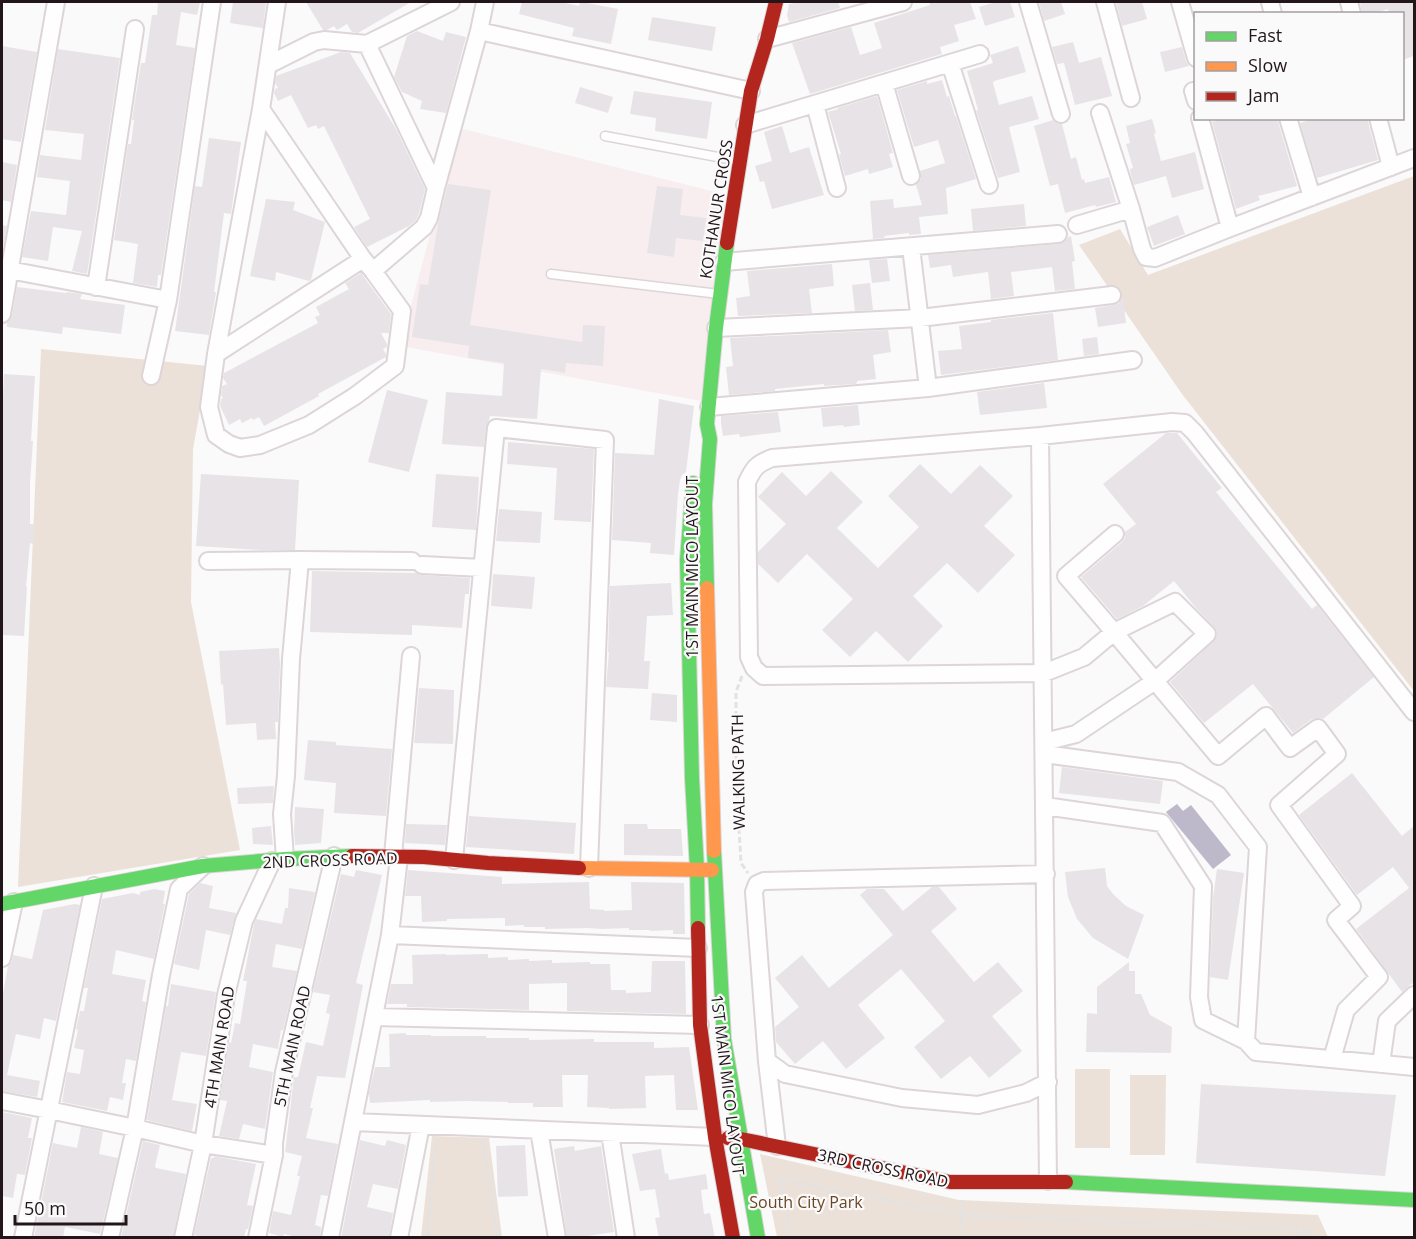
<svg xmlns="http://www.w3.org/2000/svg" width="1416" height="1239" viewBox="0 0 1416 1239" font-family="'Open Sans',sans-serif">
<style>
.built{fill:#f8eef0}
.green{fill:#ebe1d9}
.water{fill:#beb8cb}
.building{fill:#e8e3e7}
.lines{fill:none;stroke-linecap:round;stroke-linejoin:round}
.lane-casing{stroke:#ddd5d7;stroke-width:11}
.street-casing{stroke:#ddd5d7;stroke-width:20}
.fast-casing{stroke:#ddd5d7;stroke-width:16}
.slow-casing{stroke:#ddd5d7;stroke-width:16}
.jam-casing{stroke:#ddd5d7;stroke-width:16}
.path{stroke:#e2e2e2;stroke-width:3;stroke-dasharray:6 3;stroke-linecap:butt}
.lane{stroke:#fefefe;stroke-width:8}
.street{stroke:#fefefe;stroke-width:16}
.fast{stroke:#63d668;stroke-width:14}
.slow{stroke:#ff974d;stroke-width:14}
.jam{stroke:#b3261e;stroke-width:14}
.labels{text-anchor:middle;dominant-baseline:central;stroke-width:4.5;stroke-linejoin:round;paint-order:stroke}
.street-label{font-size:16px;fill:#23161a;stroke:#fafafa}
.park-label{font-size:16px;fill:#6b4623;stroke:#fafafa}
</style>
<rect width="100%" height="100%" fill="#fafafa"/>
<path class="built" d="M459,128L728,195L701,401L400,346Z"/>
<path class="green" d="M1414,176V691L1182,394L1079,245L1120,229L1148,275Z
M41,349L208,366L193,449L191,602L240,850L18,887Z
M1075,1069H1110V1148H1075Z
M1130,1075H1166L1165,1155H1130Z
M432,1136L489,1138L502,1237H421Z
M760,1154L959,1200L1318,1215L1328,1237H777Z"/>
<path class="water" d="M1177,804L1183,811L1191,805L1231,855L1213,869L1166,812Z"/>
<path class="building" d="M158,2H200L197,15L181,12L176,45L195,48L161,275H158L157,287L133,283L138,244L114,240L128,144H131L134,120H132L141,63H145L152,15H157Z
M233,2H266L263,28L230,23Z
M306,2H411L358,33L352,32L347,24L337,30L334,26L327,30H323Z
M522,2H561L579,6L580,2H582L618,9L611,44L572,36L574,28L519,14Z
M799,2H838L840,8L789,22L787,15L789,4Z
M929,2H970L976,19L954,25L959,41L940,47L942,54L810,94L792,43L851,27L860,55L882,48L874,23L930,5Z
M996,2H1010L1015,17L985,26L979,7Z
M1039,2H1061L1065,14L1044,21Z
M1116,2H1142L1147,19L1122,26Z
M1360,2H1414V56L1402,60V14H1389L1388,9L1372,14H1362Z
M652,17L716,27L712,51L648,40Z
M417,31L443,41L446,32L466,37L446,113L420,109L422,101L402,92L394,77L407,36Z
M1073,42L1079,63L1101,57L1112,96L1075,105L1064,63L1057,64L1052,47Z
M2,46L37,52L21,142L2,139Z
M1018,46L1026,72L994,81L993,83L999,105L1032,96L1039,119L1009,127L1020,172L998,178L976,110H978L967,71L993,63L990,55Z
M1182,47L1186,61L1189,66L1165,72L1160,52Z
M58,49L120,58L87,274L72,271L82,231L53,227L48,261L22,257L31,211L66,215L70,181L37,177L40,155L81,160L84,134L45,130Z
M341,52L350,53L396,129L425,189L419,214L416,220L409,226L367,247L354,227L370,219L324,126L318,129L316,125L308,128L291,95L278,101L274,93L275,89L278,88L275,83L276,76Z
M942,80L947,97L949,96L955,116H956L976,179L946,188L948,214L919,217L921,234L909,235V233L884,236L885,238L873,239L870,201L893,199L894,208L922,205L916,185L921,179L920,171L945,163L938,140L914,147L897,90L927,81V84Z
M580,87L613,97L608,113L575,103Z
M634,91L712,102L707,139L655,131L656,118L630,114Z
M877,96L893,153L889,154L893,167L869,174L868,169L845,176L839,155L841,154L828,112L838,109L837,108Z
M1224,118H1277L1297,186L1258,196L1260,200L1236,209L1212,122Z
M1316,118H1367L1378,160L1317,178L1300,123Z
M1152,119L1156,133L1154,134L1161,161L1195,152L1204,189L1172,198L1166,176L1134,185L1130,171V169L1133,168L1126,144L1130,143L1126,126Z
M1053,120L1058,124H1062L1071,159L1076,157L1082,180L1084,179L1085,183L1109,177L1116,202L1096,207L1095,205L1065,213L1058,184L1050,186L1034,126Z
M782,126L790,153L809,147L824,195L772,209L764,181L760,182L755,166L772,161L764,132Z
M209,138L241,142L231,214L224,213L214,292H216L209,335L175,331L195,186L202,187Z
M2,162L17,165L11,202L2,200Z
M448,184L491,190L470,325L582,342L583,325L605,326L603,366L566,363L565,373L541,369L537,419L490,416L489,420L486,427L484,447L442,444L446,392L502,396L504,363L468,358L469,346L412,337L420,284L428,285L438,224Z
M657,186L683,189L680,215L706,218L703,241L676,238L674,257L647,253Z
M266,199L295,202L293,210L325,222L311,280L309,281L276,272L275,281L250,276Z
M1024,204L1026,226L973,231L971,209Z
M1178,215L1185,234L1154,246L1147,227Z
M2,225L7,226L2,254Z
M1071,236L1075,261L1072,262L1075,289L1055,291L1052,267L1011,272L1014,296L991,299L988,272L953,277L951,265L930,268L928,255L1059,244L1064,242L1068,237Z
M887,259L890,281L872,283L869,260Z
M832,264L834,286L809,289L812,313L738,316L736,298L750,296L747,271Z
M361,273L391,314L389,333H381L387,344V347L383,349L386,354V357L318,394L319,396L264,426L259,417L253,420L252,418L242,423L240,419L229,425L220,406L221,399L223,398L221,395L222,386L227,384L223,378L224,373L318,323L315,317L320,315L316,307L349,289L345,283Z
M870,283L873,310L855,311L852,285Z
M17,287L66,293L67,292L82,294L80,299L125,305L121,334L63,327L62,334L7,327V323L12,316Z
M1122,298H1123L1126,323L1098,327L1095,308L1114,305L1119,303Z
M1053,313L1058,360L941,375L938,351L962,349L959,326L991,322V320Z
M888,330L891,352L873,355L876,379L857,381V383L855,384L824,386V384L775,389V391L729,395L726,367L733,366L730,338Z
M1097,337L1099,354L1084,356L1082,339Z
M4,374L35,376L31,441H33L30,483V524H34L33,544L30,543L26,587H27L24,636L2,635V420Z
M1044,383L1047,408L980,415L977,392Z
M387,390L428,400L409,472L368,462Z
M659,399L694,406L686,472L682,475L680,480L678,494L674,555L650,553L651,543L612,540L615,453L654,455Z
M858,405L860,425L844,427L843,425L823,427L821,408Z
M778,412L781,432L740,437L739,434L723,436L721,423V416Z
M1166,433H1177L1222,488L1216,492L1312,609L1317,605L1374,677L1323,719L1318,718L1312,719L1293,733L1253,684L1204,723L1170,682L1214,641L1217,636V632L1214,627L1196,608L1174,581L1143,606L1117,619L1081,577L1122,542L1125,538V532L1136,524L1103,484Z
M508,442L594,449L591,522L554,520L557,468L507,464Z
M920,464L951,494L980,465L1013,496L984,526L1015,555L978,593L947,563L913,596L943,626L908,662L876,631L850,657L822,630L853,599L807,554L778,583L758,564V552L786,524L758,497L782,472L806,496L831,471L863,502L837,528L878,568L919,527L888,496Z
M201,474L299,480L295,550H261L196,546Z
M436,474L479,477L476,530L432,527Z
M499,509L542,512L540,543L496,541Z
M312,571L416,573L421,575L470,578L469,594H465L462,628L412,625V635L310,632Z
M493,574L535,577L532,609L491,606Z
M671,583L673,615L647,616L644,661H650L648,689L606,687L609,652H608L610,586Z
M279,648L280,665L278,722H275L276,739L257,740L256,723L226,725L223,684L221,685L219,651Z
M419,688L454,690L453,744L414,743Z
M652,693L677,695V722L650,720Z
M308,740L336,742V745L392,749L386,816L334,813L336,783L304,780Z
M1062,767L1163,781L1160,804L1059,793Z
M1352,773L1402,836L1414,826V982L1402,992L1356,929L1409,888L1393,867L1357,895L1299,815Z
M274,786L273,803L238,804L237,788Z
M295,807L324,809L321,843L295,845L294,830Z
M469,816L576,823L574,854L466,847Z
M406,824L447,825L445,845L405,843Z
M624,824H647L648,829H681L683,856L624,855Z
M271,826L273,845L253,844L252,828Z
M1105,868L1107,886L1113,894L1126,906L1144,915L1128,959L1093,938L1077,919L1068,897L1065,872Z
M1217,869L1244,873L1228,980L1210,977L1213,898Z
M356,870L382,875L356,983L363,985L345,1078L317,1076L310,1108H313L306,1138L338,1144L328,1196L321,1195L315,1225L321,1227L320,1238H300L284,1234L283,1237L269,1233L273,1211L291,1215L300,1176H297L302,1156L285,1152L294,1077H298L306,1042L323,1046L330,1014L326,1013L330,995L313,992L341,874L354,877Z
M408,870L502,877V884L589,882L590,909L604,910V911L632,910L631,882L684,883L685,934H673V930L650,931V930H629V928L602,929L588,928L545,929V927H524V925L505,926V918L447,919V921L422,922L421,896H405Z
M200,883L213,886L209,908L236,913L230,935L206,930L199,970L174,964L189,894Z
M932,887H939L957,909L931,931L974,982L998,962L1023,991L992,1016L1022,1051L989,1078L970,1056L941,1079L914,1047L945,1021L901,969L858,1005L885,1038L846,1069L823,1041L795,1064L776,1042L775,1027L799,1007L775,978L802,955L829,988L893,935L860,895L867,889H884L903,911Z
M289,888L315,892L302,949L276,944L272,967L297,971L283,1030H281L278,1049L253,1044L249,1067L273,1072L265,1129L243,1124L239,1139L219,1136L227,1101L220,1100L229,1042L231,1043L235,1023L240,1024L247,981H243L254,924L256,919L282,924L285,908H288Z
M154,889L165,891L163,904H165L154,959L116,950L112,974L146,980L142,1001L146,1002L136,1061L126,1059L122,1083H126L123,1100L110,1097L107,1111L62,1102L67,1072L80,1074L84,1050L74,1048L78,1030L76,1029L80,1011H84L88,988H84L102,899L133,893L140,895V892Z
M75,904L80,905L56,1021L44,1018L40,1039L16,1034L7,1075L40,1081L37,1097L2,1091V993H3L8,966L12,961L13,955L32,959L43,910Z
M446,954V955L488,954V958L508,957V960L529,959V961L552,960V963L590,962V964H610L611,990H626V993L651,992L652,961H685L686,1014L567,1011V983L529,984V1010L407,1007V1004H387L391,984H413L412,955Z
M1129,962V971H1135V994H1141L1150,1015L1172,1027L1171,1053L1086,1052L1087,1013L1097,1014V987Z
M171,984L216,992L206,1056L181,1052L172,1100L197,1104L192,1131L147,1120L166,1006H168Z
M406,1033V1035H431V1036H486V1038H529V1040L594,1039V1042H654V1048L689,1047L698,1110H676L674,1075L645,1076L646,1108L609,1109V1108L587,1107L588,1075H562L563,1107H533V1103H508V1102L466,1101L430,1102V1100L370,1103L369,1093L375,1067H390L389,1034Z
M1201,1084L1396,1095L1385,1176L1196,1163Z
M2,1112L32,1118L28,1138H32L25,1175L17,1174L13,1198L2,1196Z
M81,1127L103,1132L99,1154L118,1158L100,1234L65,1227L63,1238H34L53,1143L77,1148Z
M360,1140L385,1146L387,1140L406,1145L398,1189L373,1184L367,1207L393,1213L389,1238H341Z
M143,1141L160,1145L155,1166L156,1168L186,1174L173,1238H121Z
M525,1145L528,1196L498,1197L496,1146Z
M574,1146L575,1151L601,1146L614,1232L588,1236V1238H567L554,1149Z
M661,1149L665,1174L668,1173L669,1180L706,1174L708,1189L701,1190L704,1214L710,1213L715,1238H659L655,1218L660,1217L655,1189L640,1191L632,1154Z
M214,1156L256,1164L247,1205L253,1206L248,1229H246L244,1238H208L194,1235L211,1158H214Z"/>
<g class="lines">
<g class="lane-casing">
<path id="lane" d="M605,136L739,161
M551,274L719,294"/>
</g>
<g class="street-casing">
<path id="street" d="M277,2L261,109L216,354L209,407L216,435L229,444L240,448L260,445L309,425L355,396L395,366L402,311L373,271L424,227L429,218L436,188L479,31L485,2
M1028,2L1061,114
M1105,2L1131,98
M1180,2L1196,58
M1270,2L1273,14
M1349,2L1352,14
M479,31L751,91
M767,39L903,2
M367,44L436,188
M950,63L989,185
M268,65L314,42L324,40L367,44L451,2
M884,83L911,176
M1193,91L1196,101
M815,104L837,188
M261,109L363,259L373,271
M1100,113L1131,209L1142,249L1146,257L1155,258L1230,228L1414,158
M1200,118L1230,228
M1288,118L1312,197
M1378,118L1391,167
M745,125L980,54
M1077,225L1131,209
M911,247L928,388
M724,262L1058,234
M9,270L168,300
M96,287L135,29
M2,314L56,2
M716,328L920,318L1112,295
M216,354L363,259
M151,376L168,300L212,2
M709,407L928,388L1133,360
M1040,436L1048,1181
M1115,534L1066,576L1114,632L1175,602L1207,634L1155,681L1218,756L1266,716L1290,748L1318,728L1337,754L1279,805L1352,906L1336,920L1379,977L1346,1010L1332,1059
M208,561L300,560L412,561
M422,565L482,568
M1044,742L1076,734L1155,681L1114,632L1084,657L1044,673L763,676L754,668L749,657L747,482C754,467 757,464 772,458L1040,436L1172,422L1185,423L1195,433L1414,712
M1044,754L1178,772L1218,795L1258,847L1246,1041
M1045,806L1162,823L1203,886L1199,997L1203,1020L1246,1041L1256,1052L1414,1067
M393,856L411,656
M285,859L282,814L286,776L291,659L300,560
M454,860L496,428L605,440L589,868
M1046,874L764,881L757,884L754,892L767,1061L785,1074L902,1098L978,1105L1026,1093L1048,1082
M390,935L698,948
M2,958L14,902
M374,1017L700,1025
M767,1061L777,1146
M1381,1064L1387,1021L1414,995
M2,1101L49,1110L135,1128L203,1144L274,1155
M353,1122L715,1137
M539,1130L557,1238
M610,1133L626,1238
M23,1238L94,886
M110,1238L135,1128L161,975L179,889L203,866
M183,1238L203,1144L226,995L244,921L272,861
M257,1238L274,1155V1143L284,1072L334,856
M330,1238L390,935L399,857
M399,1238L421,1125"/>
</g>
<g class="fast-casing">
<path id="fast" d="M693,483L687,560L692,778L697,869L698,928
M707,588L705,504L710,439L707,424L716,328L727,243
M714,851L724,1039L758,1238
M2,904L203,866L285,859L352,856
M1066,1182L1414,1200"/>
</g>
<g class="slow-casing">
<path id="slow" d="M707,588L714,851
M579,868L712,870"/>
</g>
<g class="jam-casing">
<path id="jam" d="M727,243L751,91L767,39L776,2
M352,856L424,857L488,863L579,868
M698,928L700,1025L715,1137L733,1238
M728,1138L741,1139L950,1182H1066"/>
</g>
<path class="path" d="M742,676L736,692V777L741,863L748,873
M483,1142L497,1238
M427,1238L436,1141
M792,1238L780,1179L962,1215L1310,1230L1313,1238
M960,1238L963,1200
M1286,1238L1307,1231"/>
<use href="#lane" class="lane"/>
<use href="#street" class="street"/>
<use href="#fast" class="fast"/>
<use href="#slow" class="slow"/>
<use href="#jam" class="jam"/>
</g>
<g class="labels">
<g class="street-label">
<text transform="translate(716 209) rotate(-81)">KOTHANUR CROSS</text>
<text transform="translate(692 567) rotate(-90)">1ST MAIN MICO LAYOUT</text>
<text transform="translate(738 772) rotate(-91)">WALKING PATH</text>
<text transform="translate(330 860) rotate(-2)">2ND CROSS ROAD</text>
<text transform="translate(292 1046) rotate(-78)">5TH MAIN ROAD</text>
<text transform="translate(219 1047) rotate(-81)">4TH MAIN ROAD</text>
<text transform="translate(728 1085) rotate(83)">1ST MAIN MICO LAYOUT</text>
<text transform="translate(883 1168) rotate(12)">3RD CROSS ROAD</text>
</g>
<g class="park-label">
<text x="806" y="1202">South City Park</text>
</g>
</g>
<rect width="1416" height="1239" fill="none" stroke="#23161a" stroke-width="6"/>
<rect x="1194" y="12" width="210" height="108" fill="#fafafa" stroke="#a49fa0" stroke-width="1.5"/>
<rect x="1206" y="32" width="30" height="9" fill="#63d668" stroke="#a49fa0" stroke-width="1.5"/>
<text x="1248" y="42" font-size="18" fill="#23161a">Fast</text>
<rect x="1206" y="62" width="30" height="9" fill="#ff974d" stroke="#a49fa0" stroke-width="1.5"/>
<text x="1248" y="72" font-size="18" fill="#23161a">Slow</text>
<rect x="1206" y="92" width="30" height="9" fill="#b3261e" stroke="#a49fa0" stroke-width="1.5"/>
<text x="1248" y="102" font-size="18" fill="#23161a">Jam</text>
<path d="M15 1215v9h111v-9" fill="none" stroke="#23161a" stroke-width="3"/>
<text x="24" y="1215" font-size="18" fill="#23161a" stroke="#fafafa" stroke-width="4.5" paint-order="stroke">50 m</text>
</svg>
